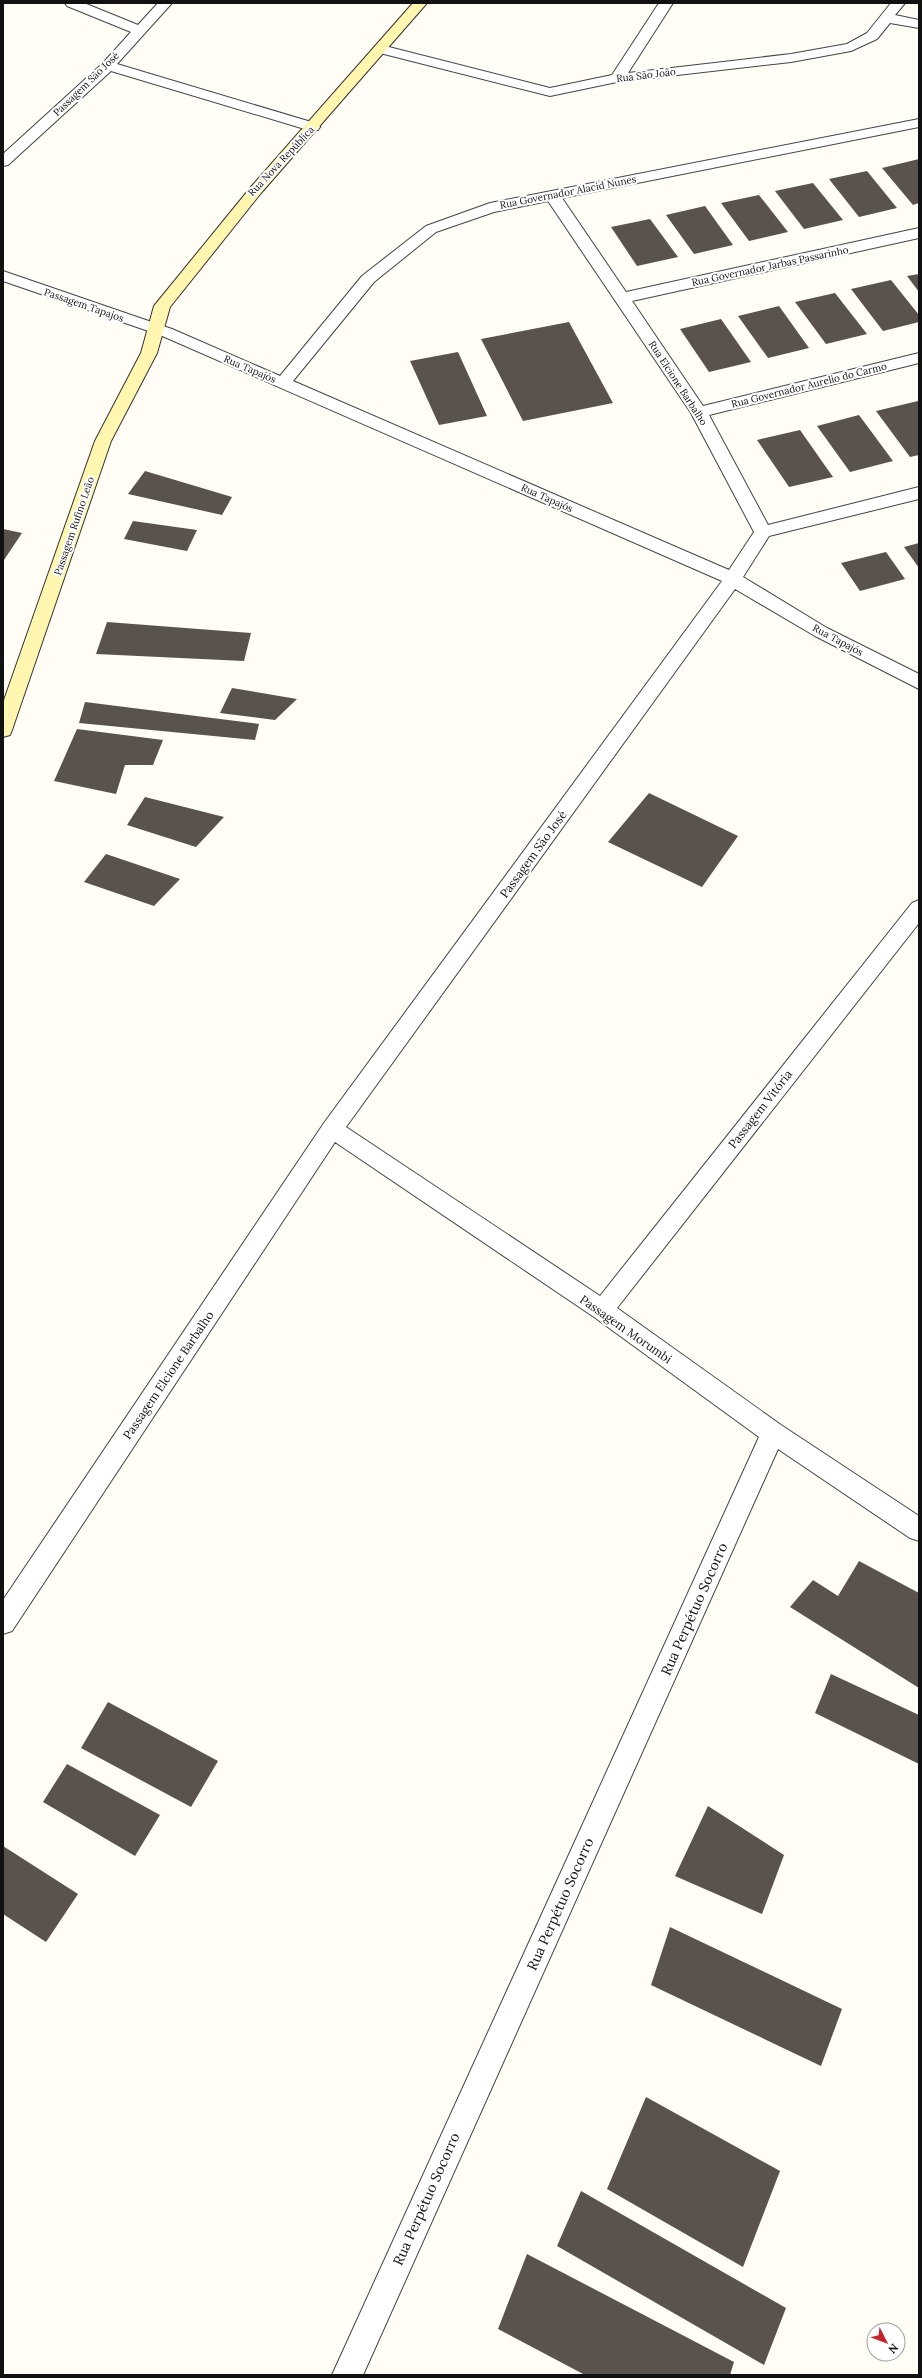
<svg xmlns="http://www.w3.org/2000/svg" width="922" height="2378" viewBox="0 0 922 2378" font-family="Lora,serif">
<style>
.building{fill:#5a524d}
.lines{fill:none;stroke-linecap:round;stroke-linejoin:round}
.street-casing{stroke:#444;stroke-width:2}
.secondary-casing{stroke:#333;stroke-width:2}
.street{fill:#fff;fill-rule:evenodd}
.secondary{fill:#fff6b0;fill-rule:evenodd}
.labels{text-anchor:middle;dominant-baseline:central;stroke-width:4;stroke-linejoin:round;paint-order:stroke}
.far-street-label{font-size:10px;fill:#111;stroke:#fff}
.street-label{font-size:12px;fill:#111;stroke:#fff}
.near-street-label{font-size:14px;fill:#111;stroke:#fff}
</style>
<rect width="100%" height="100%" fill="#fffdf5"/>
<path class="building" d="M919,159V203L913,205L882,168Z
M867,171L897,208L859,217L829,179Z
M813,183L843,220L804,229L775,191Z
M759,195L788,232L749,241L721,203Z
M705,206L733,245L694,254L666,215Z
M650,219L678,257L637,266L611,227Z
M919,274V292L907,276Z
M891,280L919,315V322L883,331L851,289Z
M835,293L867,334L826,344L795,302Z
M779,306L809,348L768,358L738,316Z
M721,319L751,362L709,372L680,329Z
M569,322L613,403L523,421L481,339Z
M458,352L487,416L439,425L410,361Z
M918,401L919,455L910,457L876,411Z
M859,415L893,461L850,472L817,426Z
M800,430L833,477L789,487L757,440Z
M145,471L232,497L222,515L128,494Z
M133,521L197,530L187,551L124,539Z
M3,529L22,533L4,560H3Z
M919,543V568L904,547Z
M886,552L905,579L860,591L841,563Z
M107,622L251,633L244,661L96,654Z
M232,688L297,699L275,720L220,713Z
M85,702L259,724L255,740L79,723Z
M77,729L163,740L153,765H125L116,794L54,781Z
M649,793L738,836L702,887L608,842Z
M145,797L224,817L196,847L127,825Z
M106,854L180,879L154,906L84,882Z
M859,1561L919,1593V1688L790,1607L813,1580L838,1596Z
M831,1674L919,1715V1764L815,1713Z
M108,1702L218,1761L191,1807L81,1748Z
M67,1764L160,1815L135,1856L43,1802Z
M708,1806L784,1855L762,1914L675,1876Z
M3,1846L78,1894L46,1942L3,1914Z
M670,1927L842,2009L821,2066L651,1985Z
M646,2097L780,2171L743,2267L607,2189Z
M581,2191L786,2308L764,2365L557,2246Z
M527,2254L734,2362L730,2375H585L498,2329Z"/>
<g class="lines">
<g class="street-casing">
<path id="street" d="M65,3H84L138,25L158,3H172L117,64L318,124L320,127L318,130H308L111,71L8,165L3,166V154L103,63L131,32L67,6Z
M659,3H673L628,73L791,54L847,44L867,33L891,3H905L895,15L919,20V28L890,23L877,39L851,51L791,62L617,82L550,96L376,52L374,49L381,45L550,88L612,75Z
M919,119V127L562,198L626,292L919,228V238L632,301L703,406L919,353V363L709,415L768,525L919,487V499L769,536L743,577L827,628L919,674V689L815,636L735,589L346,1127L600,1296L912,903L919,900V923L617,1308L781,1425L919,1516V1541L910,1538L778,1449L363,2375H332L759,1437L594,1317L335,1142L12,1631L3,1634V1600L324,1123L722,581L160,335L3,281V271L172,329L280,376L362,276L426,226L490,203ZM548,201L691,413L754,532L729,570L293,381L374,282L436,232L494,212Z"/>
</g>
<g class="secondary-casing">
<path id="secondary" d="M413,3H427L261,193L170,307L157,353L111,441L12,730L10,735L3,737V703L95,441L141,353L154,306L251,187Z"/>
</g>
<use href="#street" class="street"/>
<use href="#secondary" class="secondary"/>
</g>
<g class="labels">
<g class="far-street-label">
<text transform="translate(646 75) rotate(-7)">Rua São João</text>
<text transform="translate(86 84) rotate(-44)">Passagem São José</text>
<text transform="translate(281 161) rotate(-47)">Rua Nova República</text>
<text transform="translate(568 192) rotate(-11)">Rua Governador Alacid Nunes</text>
<text transform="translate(770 266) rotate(-12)">Rua Governador Jarbas Passarinho</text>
<text transform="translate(84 305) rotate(19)">Passagem Tapajos</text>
<text transform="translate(250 369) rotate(23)">Rua Tapajós</text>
<text transform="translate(678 383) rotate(57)">Rua Elcione Barbalho</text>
<text transform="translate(809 385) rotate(-14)">Rua Governador Aurelio do Carmo</text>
<text transform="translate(547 498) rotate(24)">Rua Tapajós</text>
<text transform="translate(74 526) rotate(-71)">Passagem Rufino Leão</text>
<text transform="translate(838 640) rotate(28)">Rua Tapajós</text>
</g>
<g class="street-label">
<text transform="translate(533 854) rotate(-54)">Passagem São José</text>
<text transform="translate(760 1109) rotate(-52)">Passagem Vitória</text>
<text transform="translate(626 1329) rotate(35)">Passagem Morumbi</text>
<text transform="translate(168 1375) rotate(-56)">Passagem Elcione Barbalho</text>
</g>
<g class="near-street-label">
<text transform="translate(694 1609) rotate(-66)">Rua Perpétuo Socorro</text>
<text transform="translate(560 1904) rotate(-66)">Rua Perpétuo Socorro</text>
<text transform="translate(426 2199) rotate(-66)">Rua Perpétuo Socorro</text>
</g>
</g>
<rect width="922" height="2378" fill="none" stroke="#111111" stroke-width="8"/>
<g transform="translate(886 2342) rotate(132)"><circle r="19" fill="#ffffff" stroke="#a0a0a0"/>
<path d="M0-3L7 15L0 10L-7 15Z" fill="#c4262e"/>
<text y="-6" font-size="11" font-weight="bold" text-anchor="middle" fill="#111111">N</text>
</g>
</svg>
